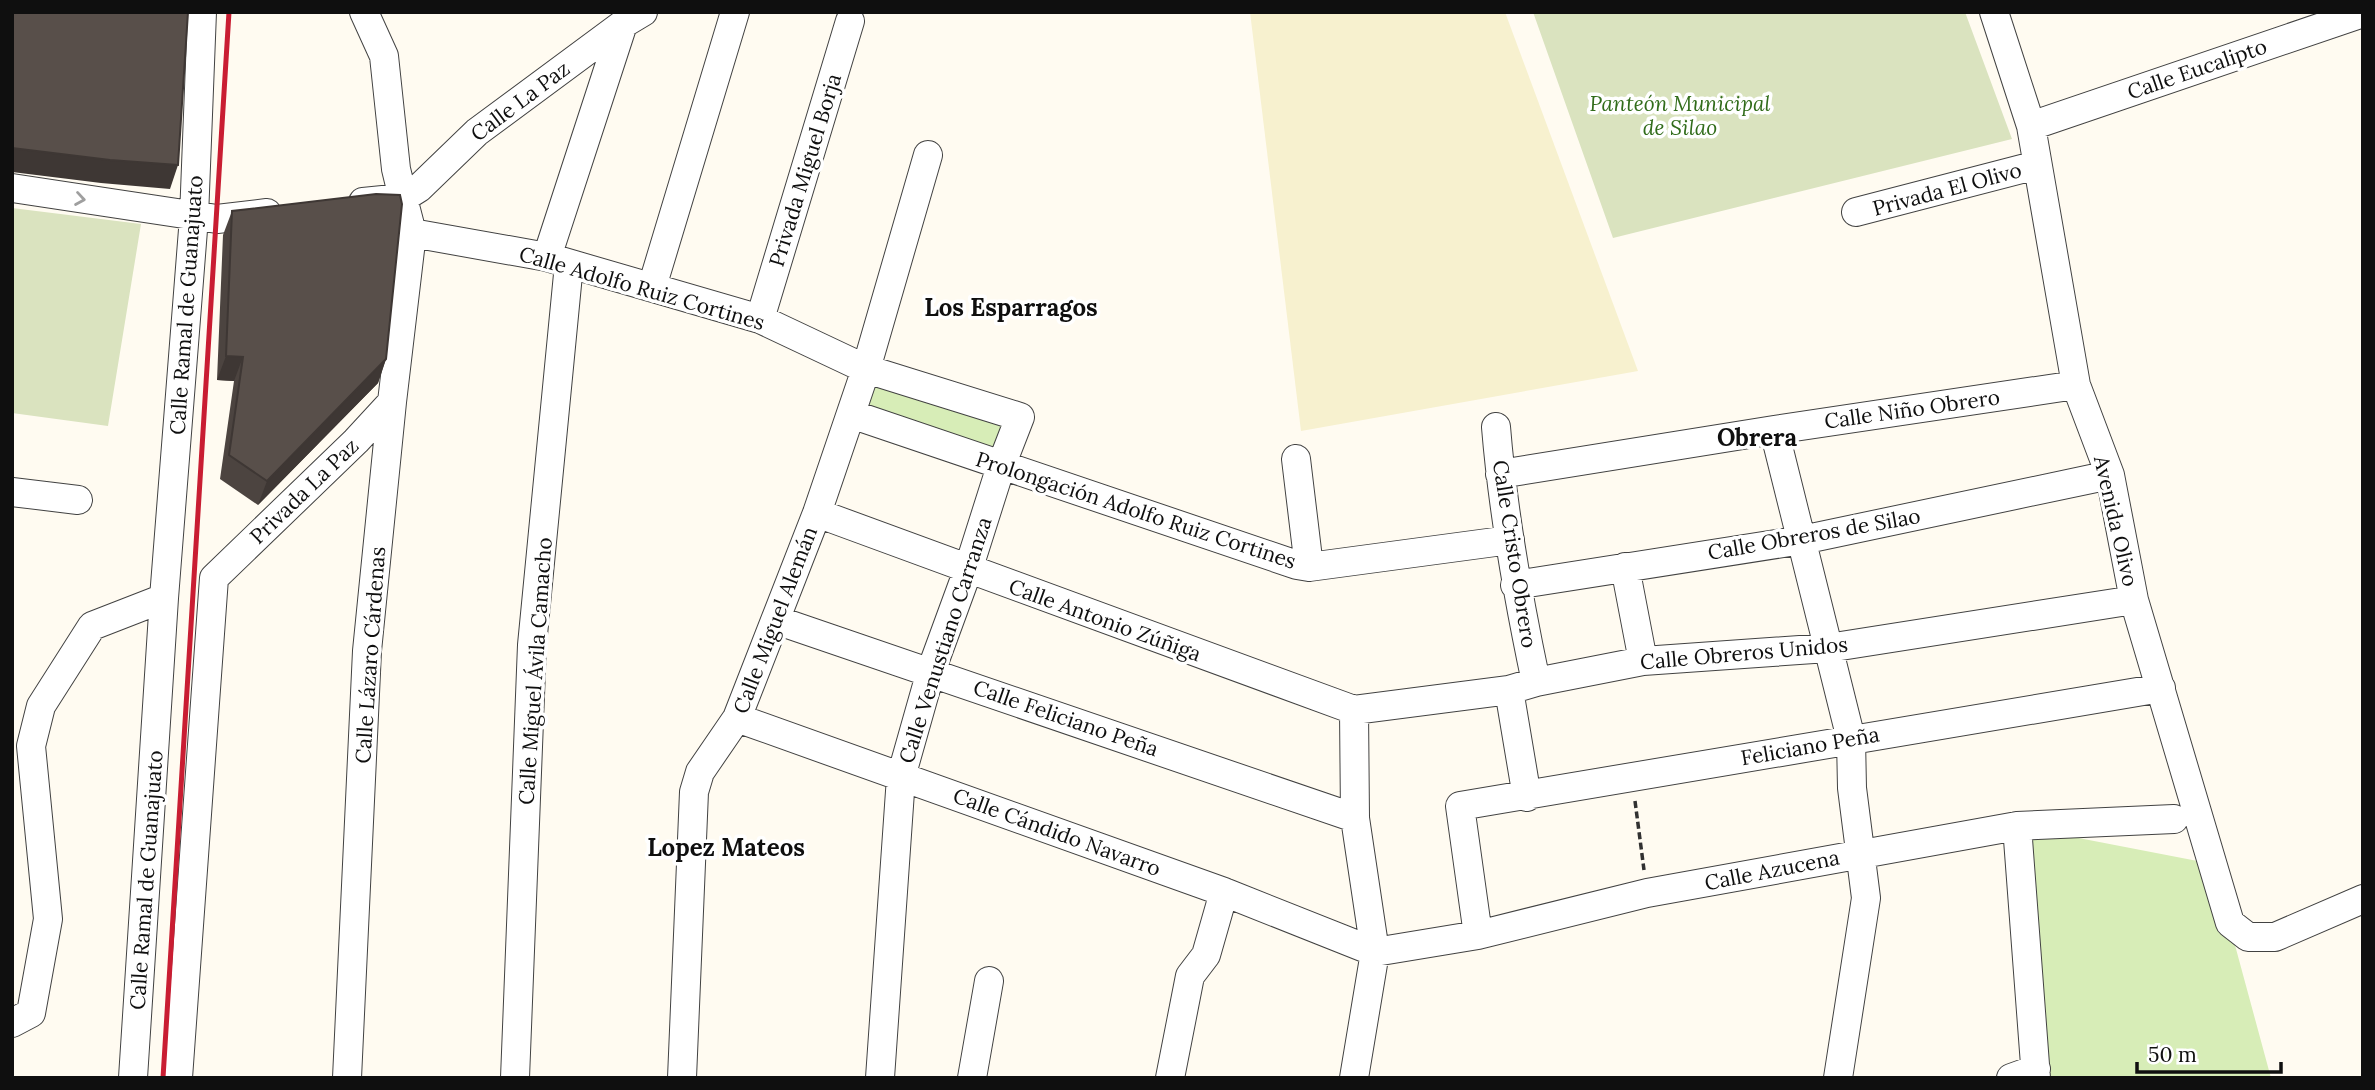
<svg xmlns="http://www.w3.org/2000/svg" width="2375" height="1090" viewBox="0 0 2375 1090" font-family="Lora,serif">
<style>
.farmland{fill:#f7f1cf}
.green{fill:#d7edb7}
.cemetery{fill:#dae3bf}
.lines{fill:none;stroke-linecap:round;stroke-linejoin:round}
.minor-casing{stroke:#424242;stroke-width:30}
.path{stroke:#313131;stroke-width:3.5;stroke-dasharray:7 3.5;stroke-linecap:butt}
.minor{stroke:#fff;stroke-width:28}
.rail{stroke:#c91d32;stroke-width:5}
.wall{fill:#4c4440}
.shaded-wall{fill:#3e3734}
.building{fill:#584f4a;stroke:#3e3734;stroke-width:2}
.oneway{stroke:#9f9f9f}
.labels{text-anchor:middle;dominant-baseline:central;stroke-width:7;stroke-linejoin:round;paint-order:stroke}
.street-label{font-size:21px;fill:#0f0f0f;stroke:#fff}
.park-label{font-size:21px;font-style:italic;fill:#316c1a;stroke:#fff}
.quarter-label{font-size:24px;font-weight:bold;fill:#0f0f0f;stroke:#fff}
</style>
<rect width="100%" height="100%" fill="#fffbf1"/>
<path class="farmland" d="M1250,12H1505L1638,371L1301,431Z"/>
<path class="green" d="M872,378L1008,418L995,451L861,410Z
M2017,826L2213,864L2271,1078H2036Z"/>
<path class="cemetery" d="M1533,12H1965L2012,139L1613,238Z
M12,208L141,224L108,426L12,413Z"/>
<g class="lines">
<g class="minor-casing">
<path id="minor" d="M364,12L384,56L396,169L403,198L419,188L477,132L623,24L643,12
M1994,12L2031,126L2076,385L2110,475L2134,600L2230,923L2248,937H2275L2363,899
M2031,126L2363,13
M12,188L217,219L267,213
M1856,212L2037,165
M412,233L547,257L760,319L866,369L1020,417L1001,466L968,570L931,671L901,777L880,1078
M547,257L623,24
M652,287L735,12
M760,319L850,21
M851,414L1297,565L1309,567L1510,540
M1496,427C1503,513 1518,597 1536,682
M1774,430L1851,739L1852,788L1866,898L1838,1078
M1296,459L1309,567
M1500,474L1774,430L2076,385
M12,492L78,500
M817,513L1354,710L1509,690L1536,682L1643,661L1828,648L2134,600
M1625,567L1643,661
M1515,585L1802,540L2110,475
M776,620L1355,818
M1509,690L1527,797
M737,718L1224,892L1375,952L1478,935L1647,893L2017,826L2174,819
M2017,826L2036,1078
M1478,935L1460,806L2161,688
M12,1023L31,1013L48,919L31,746L41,706L92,626L164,598
M133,1078L164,598L194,217L202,12
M178,1078L214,578L356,441L392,402
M347,1078L367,651L392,402L412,233L403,198L363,202
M515,1078L532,645L569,264
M682,1078L694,792L700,772L737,718L817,513L866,369L928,155
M972,1078L989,981
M1170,1078L1190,976L1206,955L1224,892
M1354,1078L1375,952L1355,818L1354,710
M2011,1078L2036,1069"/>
</g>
<path class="path" d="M1635,801L1644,870"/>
<use href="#minor" class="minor"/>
<path class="rail" d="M163,1078L229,12"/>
</g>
<path class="wall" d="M232,211L386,359L378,383L258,505L220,479L234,381L217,380L223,235Z"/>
<path class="shaded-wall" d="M12,148L178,165L170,189L101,183L12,172Z
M226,356L243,357L234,381L217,380Z
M386,359L378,383L258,505L267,481Z"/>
<path class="building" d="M12,12H188L178,165L110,160L12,148Z
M376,194L400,195L402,204L386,359L267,481L229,455L243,357L226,356L232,211Z"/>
<defs><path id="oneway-chevron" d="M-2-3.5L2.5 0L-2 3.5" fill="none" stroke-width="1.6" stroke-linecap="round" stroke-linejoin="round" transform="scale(1.75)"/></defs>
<use class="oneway" href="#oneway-chevron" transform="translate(80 199) rotate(9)"/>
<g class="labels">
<g class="street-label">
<text transform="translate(2197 69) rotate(-19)">Calle Eucalipto</text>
<text transform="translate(520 101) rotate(-37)">Calle La Paz</text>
<text transform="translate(805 170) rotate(-73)">Privada Miguel Borja</text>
<text transform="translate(1947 189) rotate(-15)">Privada El Olivo</text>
<text transform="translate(642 288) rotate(16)">Calle Adolfo Ruiz Cortines</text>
<text transform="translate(186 305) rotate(-86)">Calle Ramal de Guanajuato</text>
<text transform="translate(1912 409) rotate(-8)">Calle Niño Obrero</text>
<text transform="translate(304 491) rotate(-44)">Privada La Paz</text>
<text transform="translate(1136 510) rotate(18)">Prolongación Adolfo Ruiz Cortines</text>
<text transform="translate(2116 521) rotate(77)">Avenida Olivo</text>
<text transform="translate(1814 534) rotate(-10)">Calle Obreros de Silao</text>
<text transform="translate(1515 554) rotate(81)">Calle Cristo Obrero</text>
<text transform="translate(775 620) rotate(-69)">Calle Miguel Alemán</text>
<text transform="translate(1105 620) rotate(20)">Calle Antonio Zúñiga</text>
<text transform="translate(945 640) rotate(-72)">Calle Venustiano Carranza</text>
<text transform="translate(1744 653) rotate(-5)">Calle Obreros Unidos</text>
<text transform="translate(370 655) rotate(-86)">Calle Lázaro Cárdenas</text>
<text transform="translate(535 671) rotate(-86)">Calle Miguel Ávila Camacho</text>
<text transform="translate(1066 718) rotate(19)">Calle Feliciano Peña</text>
<text transform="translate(1810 746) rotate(-10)">Feliciano Peña</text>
<text transform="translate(1057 832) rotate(20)">Calle Cándido Navarro</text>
<text transform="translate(1772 870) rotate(-11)">Calle Azucena</text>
<text transform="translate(146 880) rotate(-86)">Calle Ramal de Guanajuato</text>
</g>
<g class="park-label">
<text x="1680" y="103">Panteón Municipal<tspan x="1680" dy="24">de Silao</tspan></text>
</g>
<g class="quarter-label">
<text x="1011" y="307">Los Esparragos</text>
<text x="1757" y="437">Obrera</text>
<text x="726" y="847">Lopez Mateos</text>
</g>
</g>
<rect width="2375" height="1090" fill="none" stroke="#0f0f0f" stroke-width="28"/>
<path d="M2137 1062v10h144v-10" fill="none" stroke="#0f0f0f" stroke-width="3.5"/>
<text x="2148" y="1062" font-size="21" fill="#0f0f0f" stroke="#ffffff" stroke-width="5" paint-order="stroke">50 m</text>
</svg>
